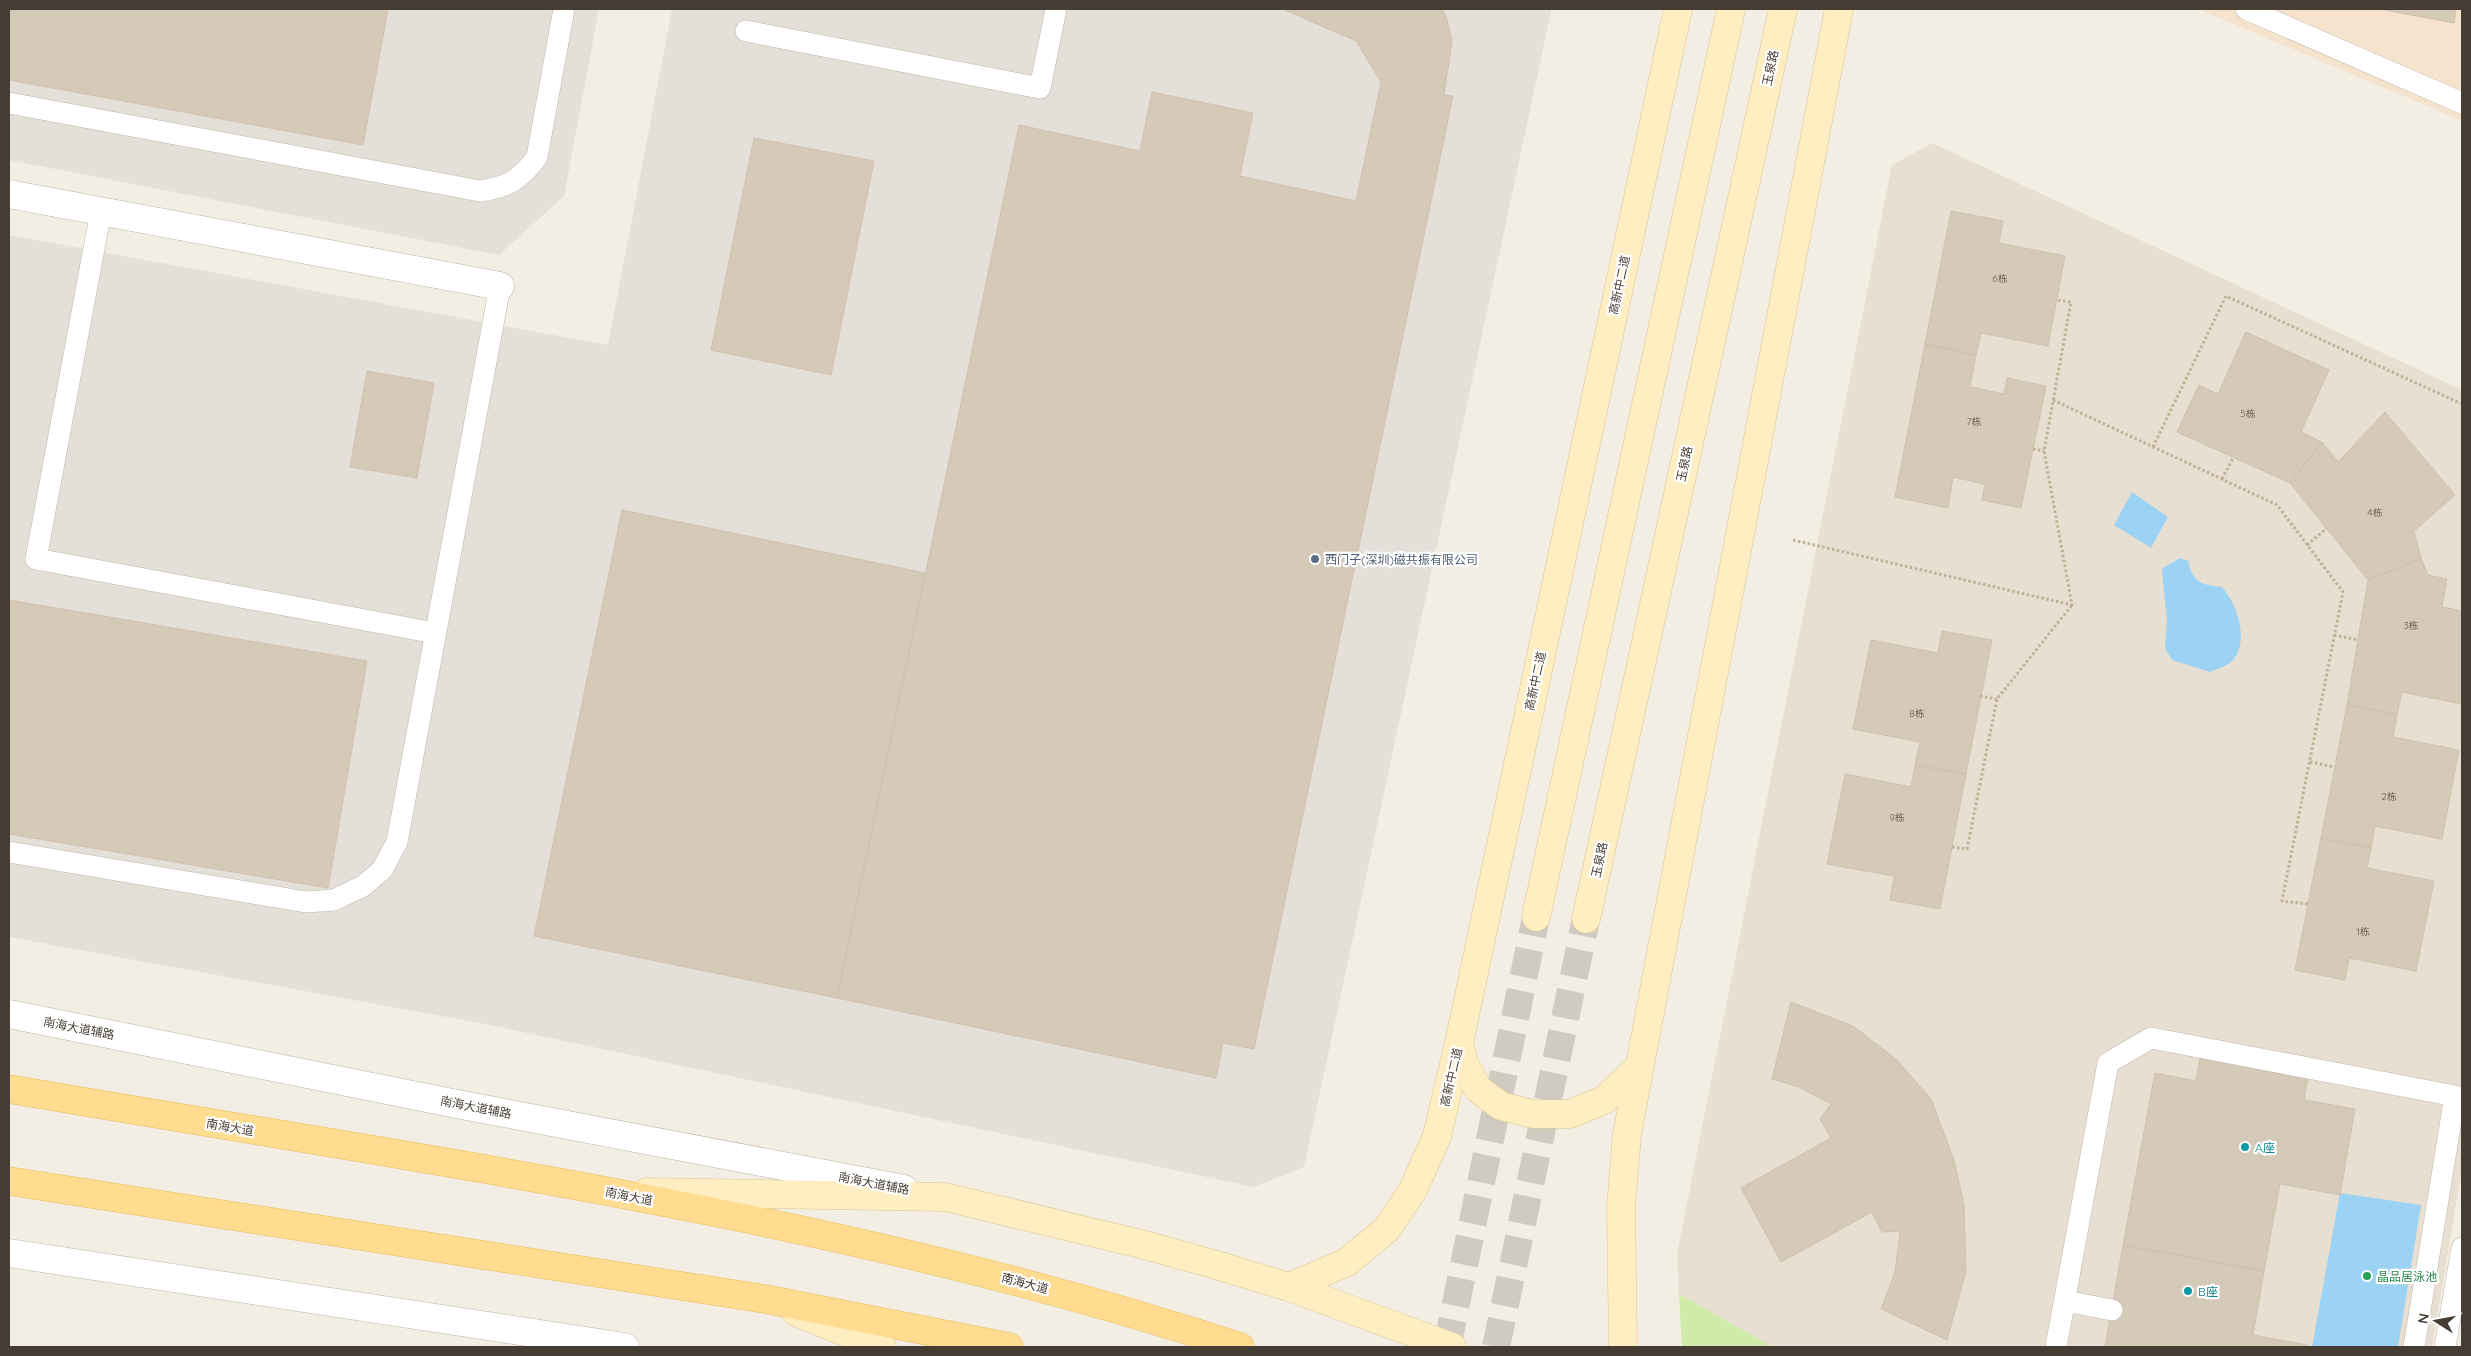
<svg xmlns="http://www.w3.org/2000/svg" width="2471" height="1356" viewBox="0 0 2471 1356" font-family="Quicksand,'Noto Sans SC',sans-serif">
<style>
.residential{fill:#e7dfd1}
.commercial{fill:#f6e3cd}
.industrial{fill:#e5dfd9}
.green{fill:#cfeaa9}
.water{fill:#9cd3f4}
.building{fill:#d5c9b8;stroke:#d0c0ab}
.lines{fill:none;stroke-linecap:round;stroke-linejoin:round}
.secondary-tunnel{stroke:#d0cbc0;stroke-width:28;stroke-dasharray:28 14;stroke-linecap:butt}
.lane-casing{stroke:#bfb5a6;stroke-width:22}
.street-casing{stroke:#bfb5a6;stroke-width:29}
.secondary-casing{stroke:#d9c392;stroke-width:29}
.primary-casing{stroke:#e9ba5b;stroke-width:29}
.path{stroke:#c1b096;stroke-width:3;stroke-dasharray:2.5 2.5;stroke-linecap:butt}
.lane{stroke:#fff;stroke-width:21}
.street{stroke:#fff;stroke-width:28}
.secondary{stroke:#ffeec1;stroke-width:28}
.primary{stroke:#ffdc90;stroke-width:28}
.service-dot{fill:#5c6f8a;stroke:#fff;stroke-width:2}
.culture-dot{fill:#0f9aa8;stroke:#fff;stroke-width:2}
.leisure-dot{fill:#2e9e5b;stroke:#fff;stroke-width:2}
.labels{text-anchor:middle;dominant-baseline:central;stroke-width:4.5;stroke-linejoin:round;paint-order:stroke}
.number-label{font-size:10px;fill:#696054}
.street-label{font-size:12px;fill:#453d33;stroke:#fff}
.service-label{font-size:12px;fill:#4e5e75;stroke:#fff;text-anchor:start}
.culture-label{font-size:12px;fill:#0d838f;stroke:#fff;text-anchor:start}
.leisure-label{font-size:12px;fill:#27864d;stroke:#fff;text-anchor:start}
</style>
<rect width="100%" height="100%" fill="#f3eee3"/>
<path class="residential" d="M1932,143L2462,390V1169L2432,1347H1773L1679,1294L1677,1254L1892,165Z"/>
<path class="commercial" d="M2198,9H2462V121Z"/>
<path class="industrial" d="M9,9H599L564,196L499,255L9,160Z
M672,9H1550L1551,12L1304,1167L1254,1187L485,1024L9,937V235L608,345Z"/>
<path class="green" d="M1679,1294L1773,1347H1682Z"/>
<path class="water" d="M2132,492L2168,517L2151,548L2114,525Z
M2180,558L2188,561C2193,583 2202,585 2222,587C2237,604 2249,638 2234,659C2230,665 2217,669 2210,672L2172,660L2165,648L2167,620L2162,573L2163,568Z
M2340,1193L2421,1205L2398,1347H2312Z"/>
<path class="building" d="M9,9H388L363,145L9,80Z
M1283,9H1441L1446,16L1452,41L1444,95L1453,96L1254,1049L1223,1043L1216,1078L837,998L1019,125L1140,151L1152,92L1253,113L1240,176L1356,201L1381,82L1356,41Z
M2379,9H2456L2454,23Z
M754,138L874,161L831,375L711,350Z
M1951,211L2003,221L1999,243L2065,256L2048,346L1981,333L1976,355L1925,344Z
M2246,332L2329,370L2301,432L2322,442L2290,483L2177,432L2199,385L2218,394Z
M1925,344L1976,355L1970,387L2004,394L2007,378L2046,386L2021,508L1982,500L1985,484L1953,477L1948,508L1895,497Z
M367,371L434,383L417,478L350,467Z
M2385,412L2455,495L2414,531L2421,558L2368,580L2290,483L2322,442L2338,462Z
M622,510L925,573L837,998L534,936Z
M2421,558L2428,575L2447,579L2442,607L2462,611V704L2402,692L2397,715L2347,705L2368,580Z
M9,600L367,661L328,888L9,834Z
M1942,631L1992,640L1966,774L1915,765L1920,742L1853,729L1871,640L1938,653Z
M2347,705L2397,715L2393,737L2459,750L2442,839L2375,826L2371,848L2321,838Z
M1915,765L1966,774L1940,909L1890,900L1894,876L1827,864L1845,774L1911,787Z
M2321,838L2371,848L2367,868L2434,881L2416,971L2349,958L2345,980L2295,970Z
M1791,1002L1853,1026L1897,1060L1931,1099L1954,1160L1964,1205L1966,1271L1947,1340L1881,1309L1895,1272L1900,1231L1882,1232L1872,1212L1781,1262L1741,1188L1831,1138L1820,1119L1831,1104L1799,1087L1772,1079Z
M2200,1058L2308,1078L2304,1100L2355,1109L2340,1195L2280,1184L2264,1271L2123,1245L2155,1073L2196,1081Z
M2123,1245L2264,1271L2253,1335L2307,1345V1347H2105Z"/>
<g class="lines">
<path class="secondary-tunnel" d="M1447,1347L1536,917
M1496,1347L1586,919"/>
<g class="lane-casing">
<path id="lane" d="M2246,9L2462,103
M746,31L1040,88L1056,9
M9,103L480,191C508,187 520,180 537,157L564,9
M101,211L36,559L435,633
M9,852L306,902L334,900L363,886L382,870L397,842L500,286
M2065,1301L2112,1310
M2056,1347L2108,1063L2151,1038L2455,1096L2414,1347
M2445,1347L2462,1248"/>
</g>
<g class="street-casing">
<path id="street" d="M9,194L500,286
M9,1014L457,1104L904,1189
M9,1253L625,1347"/>
</g>
<g class="secondary-casing">
<path id="secondary" d="M1536,917L1731,9
M1586,919L1783,9
M1459,1043L1464,1063L1478,1089L1501,1106L1533,1114H1570L1604,1100L1639,1067
M647,1192L945,1197L1141,1244L1213,1264L1289,1287L1452,1347
M1289,1287L1347,1262L1387,1229L1413,1190L1437,1136L1459,1043L1678,9
M796,1312L882,1347
M1623,1347L1621,1206L1627,1134L1839,9"/>
</g>
<g class="primary-casing">
<path id="primary" d="M9,1089C421,1160 842,1216 1240,1347
M9,1181L765,1299L1009,1347"/>
</g>
<path class="path" d="M2053,400L2277,505L2343,592L2282,901L2308,904
M2153,447L2226,296L2462,404
M2033,449L2044,451
M2222,479L2233,458
M1793,540L2072,605L2044,451L2071,302L2057,300
M2307,545L2327,528
M2334,635L2358,640
M1980,696L1997,699
M2310,762L2335,767
M1952,847L1967,849L1997,699L2072,605"/>
<use href="#lane" class="lane"/>
<use href="#street" class="street"/>
<use href="#secondary" class="secondary"/>
<use href="#primary" class="primary"/>
</g>
<circle class="service-dot" cx="1315" cy="559" r="5"/>
<g class="culture-dot">
<circle cx="2245" cy="1147" r="5"/>
<circle cx="2188" cy="1291" r="5"/>
</g>
<circle class="leisure-dot" cx="2367" cy="1276" r="5"/>
<g class="labels">
<g class="number-label">
<text x="2000" y="278">6栋</text>
<text x="2248" y="413">5栋</text>
<text x="1974" y="421">7栋</text>
<text x="2375" y="512">4栋</text>
<text x="2411" y="625">3栋</text>
<text x="1917" y="713">8栋</text>
<text x="2389" y="796">2栋</text>
<text x="1897" y="817">9栋</text>
<text x="2363" y="931">1栋</text>
</g>
<g class="street-label">
<text transform="translate(1770 68) rotate(-78)">玉泉路</text>
<text transform="translate(1619 285) rotate(-78)">高新中二道</text>
<text transform="translate(1684 464) rotate(-78)">玉泉路</text>
<text transform="translate(1535 681) rotate(-78)">高新中二道</text>
<text transform="translate(1599 860) rotate(-78)">玉泉路</text>
<text transform="translate(79 1028) rotate(11)">南海大道辅路</text>
<text transform="translate(1451 1077) rotate(-77)">高新中二道</text>
<text transform="translate(476 1107) rotate(11)">南海大道辅路</text>
<text transform="translate(230 1127) rotate(10)">南海大道</text>
<text transform="translate(874 1183) rotate(11)">南海大道辅路</text>
<text transform="translate(629 1196) rotate(11)">南海大道</text>
<text transform="translate(1025 1283) rotate(15)">南海大道</text>
</g>
<g class="service-label">
<text x="1325" y="559">西门子(深圳)磁共振有限公司</text>
</g>
<g class="culture-label">
<text x="2255" y="1147">A座</text>
<text x="2198" y="1291">B座</text>
</g>
<g class="leisure-label">
<text x="2377" y="1276">晶品居泳池</text>
</g>
</g>
<rect width="2471" height="1356" fill="none" stroke="#453d33" stroke-width="20"/>
<g transform="translate(2436 1321) rotate(281)" stroke="#ffffff" stroke-width="4" paint-order="stroke">
<path d="M0-4L9 19L0 12L-9 19Z" fill="#453d33"/>
<text y="-8" font-size="14" font-weight="bold" text-anchor="middle" fill="#453d33">N</text>
</g>
</svg>
